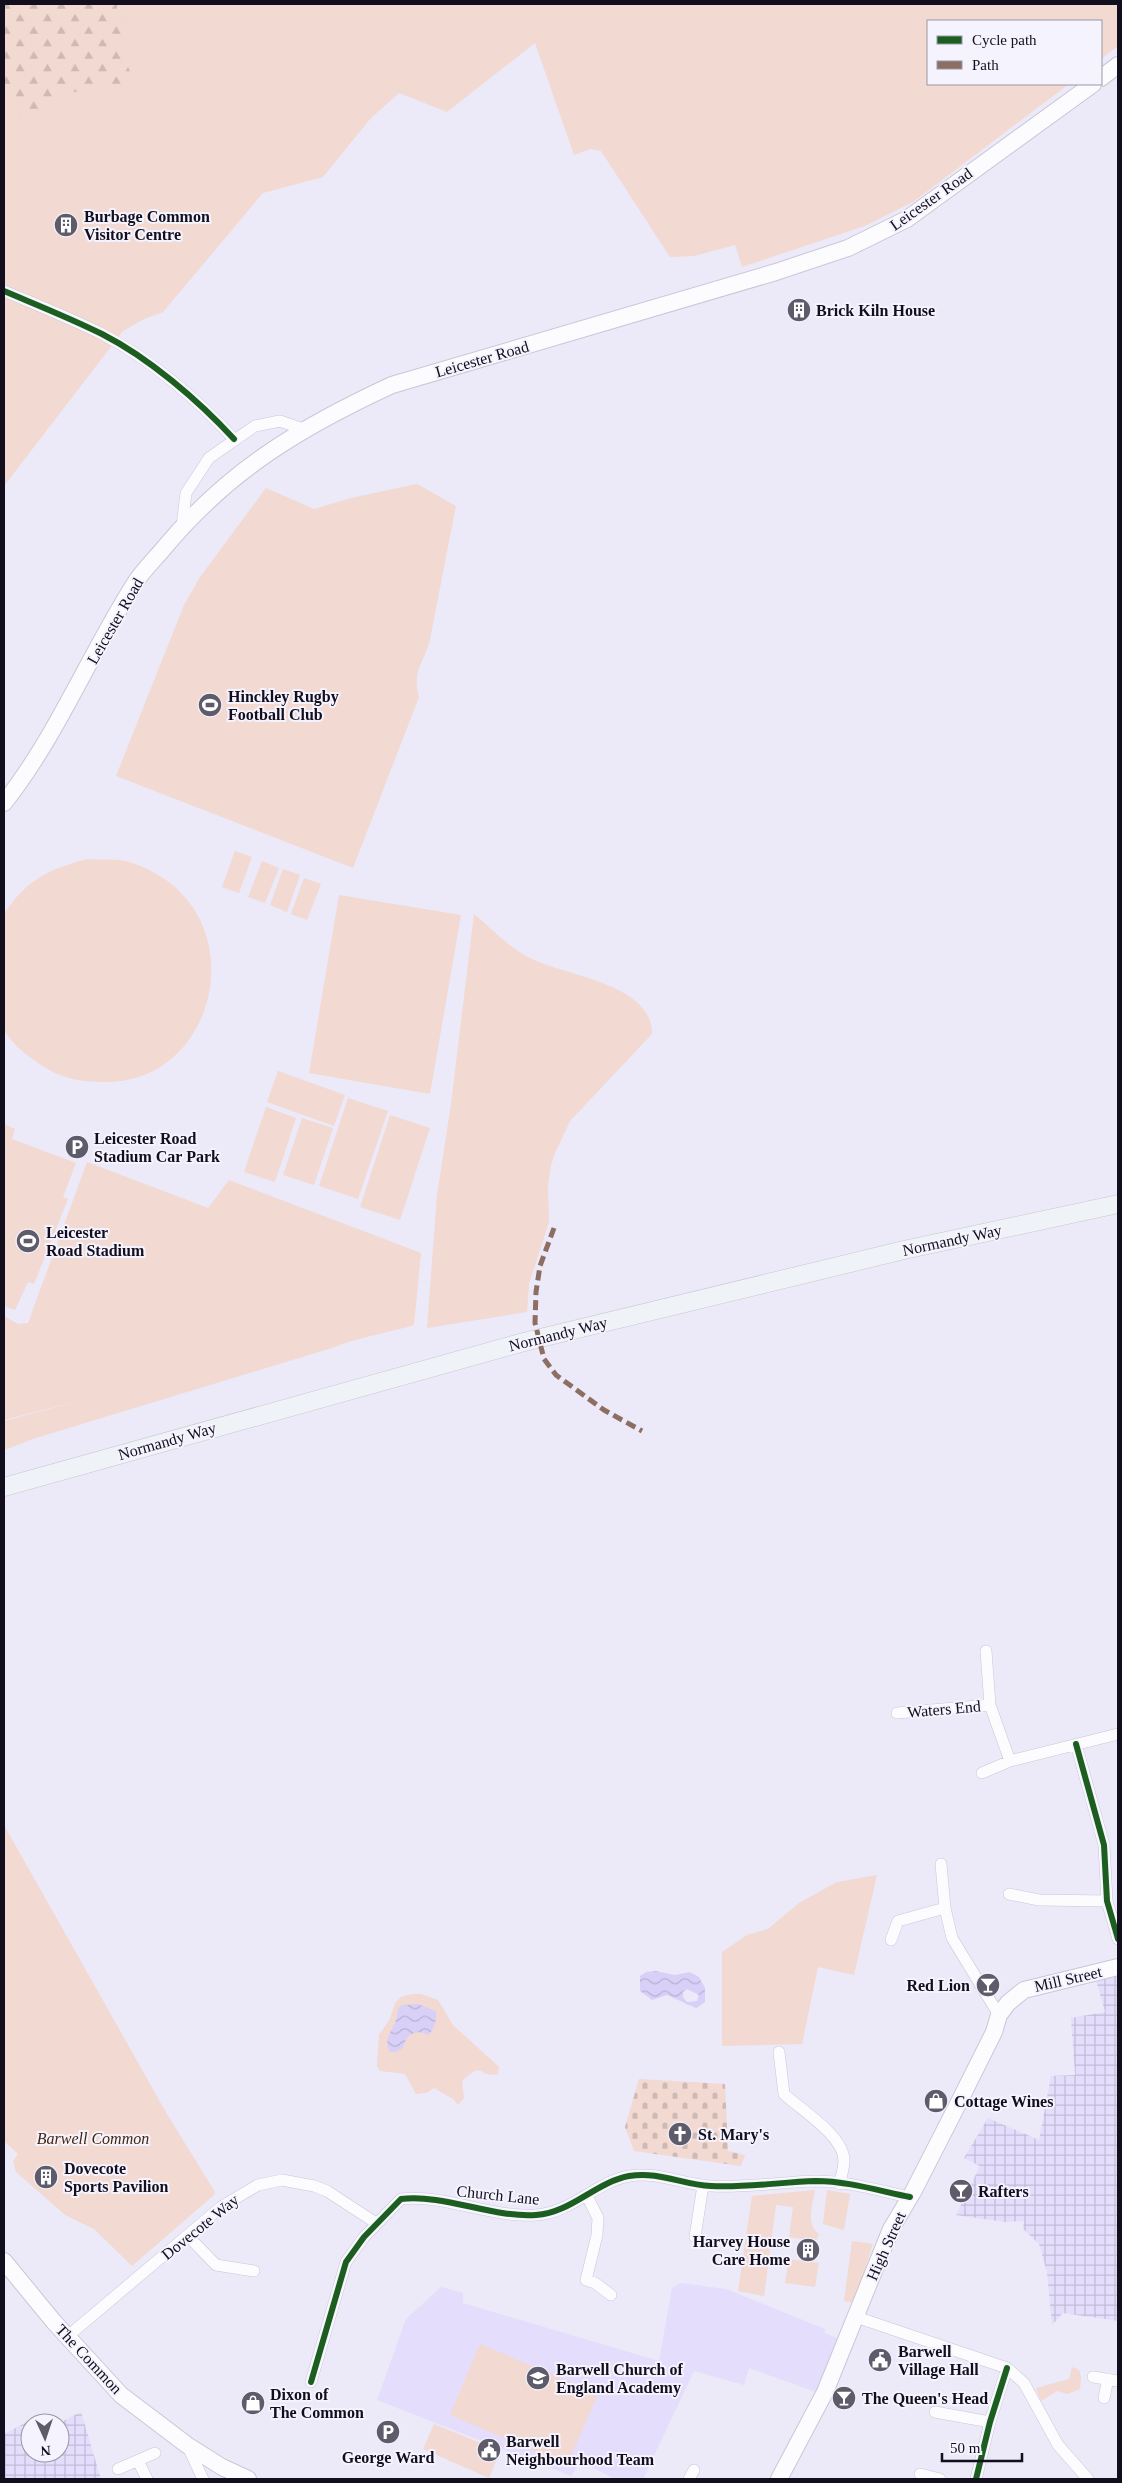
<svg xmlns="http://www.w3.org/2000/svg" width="1122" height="2483" viewBox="0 0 1122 2483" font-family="'Times New Roman',serif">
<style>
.built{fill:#e4ddfc}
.industrial{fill:url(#industrial-grid)}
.green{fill:#f2d9d1}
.forest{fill:url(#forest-firs)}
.cemetery{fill:url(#cemetery-stones)}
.water{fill:url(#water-waves);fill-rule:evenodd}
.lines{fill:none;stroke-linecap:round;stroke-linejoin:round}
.street-casing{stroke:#cac6d6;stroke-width:12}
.secondary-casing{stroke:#cac6d6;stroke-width:18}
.primary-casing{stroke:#c8c7cf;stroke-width:19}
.street{stroke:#fcfcfe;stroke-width:11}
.secondary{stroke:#fcfcfe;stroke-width:16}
.primary{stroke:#eff3f8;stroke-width:18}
.quiet{stroke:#8d6e63;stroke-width:5;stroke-dasharray:10 5;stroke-linecap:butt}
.cycleway-casing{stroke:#f5f3fd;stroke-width:9}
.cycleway{stroke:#1b5e20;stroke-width:6}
.labels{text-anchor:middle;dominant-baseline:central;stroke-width:4;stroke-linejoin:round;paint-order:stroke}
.street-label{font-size:16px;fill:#120e1d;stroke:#f5f3fd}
.poi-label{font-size:16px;font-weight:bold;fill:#120e1d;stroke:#f5f3fd;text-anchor:start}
.park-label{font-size:16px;font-style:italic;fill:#44250e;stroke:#f5f3fd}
</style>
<defs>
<pattern id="industrial-grid" width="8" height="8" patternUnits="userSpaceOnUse" patternTransform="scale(1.25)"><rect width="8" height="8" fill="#e4ddfc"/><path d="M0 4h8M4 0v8" fill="none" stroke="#c3bcd8"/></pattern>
<pattern id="forest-firs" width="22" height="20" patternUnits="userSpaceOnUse" patternTransform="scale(1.25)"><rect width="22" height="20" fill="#f2d9d1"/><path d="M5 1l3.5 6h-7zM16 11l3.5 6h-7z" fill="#ceb9b3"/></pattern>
<pattern id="cemetery-stones" width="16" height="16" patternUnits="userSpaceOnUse" patternTransform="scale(1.25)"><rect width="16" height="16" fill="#f2d9d1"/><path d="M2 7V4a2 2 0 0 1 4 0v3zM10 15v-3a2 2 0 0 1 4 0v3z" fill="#ceb9b3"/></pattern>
<pattern id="water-waves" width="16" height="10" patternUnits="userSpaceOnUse" patternTransform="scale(1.25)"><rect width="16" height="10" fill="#d9d0f8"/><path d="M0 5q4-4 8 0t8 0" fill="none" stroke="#b9b1d4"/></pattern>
</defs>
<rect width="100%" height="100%" fill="#ece9f9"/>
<path class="built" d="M681,2283L726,2289L825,2329V2333L839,2339L819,2393L749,2368L744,2385L694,2371L643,2479H614L581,2461L571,2476L377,2400L406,2319L441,2287L463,2293V2303L659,2361L672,2288Z"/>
<path class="industrial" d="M1118,1958V2321L1063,2313L1052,2325L1047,2272L1039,2244L1023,2229L1024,2221L1004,2222L956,2215L980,2166L964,2158L988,2118L1039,2140L1051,2076L1075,2075L1071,2018L1105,2012L1092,1966Z
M81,2412L101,2479H4V2434L27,2422L30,2427V2453H60L59,2423Z"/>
<path class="green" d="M4,4H1118V46L1101,59V21H928V84H1069L913,202L865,226L742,267L735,245L694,256L670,257L601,151L590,149L574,155L535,43L447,112L399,93L370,119L323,177L263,193L163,312L144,319L123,331L4,486Z
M417,484L456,506C447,550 439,595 430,639C425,662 411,670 419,697L353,868L116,776L184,605L200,577L266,488L314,509L351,498Z
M235,851L252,857L239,893L222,887Z
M87,859C98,860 110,859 121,860C137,863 153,871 166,880C250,940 210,1084 104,1082C84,1082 63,1079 46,1068C34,1061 6,1041 4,1027C2,1016 4,1004 4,993C4,967 4,940 4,914C27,879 48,870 87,859Z
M262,861L279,868L265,903L248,897Z
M283,869L300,875L287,912L270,905Z
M304,878L321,884L307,920L291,914Z
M339,895L461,915L430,1094L309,1073Z
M474,914C494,931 510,949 534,960C569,976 653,985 652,1034L570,1121L556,1151L551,1165L548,1185L549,1222L529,1284L527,1312L427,1328L437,1195L451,1104Z
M278,1071L345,1095L334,1126L267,1102Z
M348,1098L388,1111L358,1199L319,1186Z
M266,1107L296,1118L275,1182L244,1172Z
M390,1115L430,1128L400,1220L360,1207Z
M302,1118L333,1128L314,1185L283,1175Z
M4,1124L15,1129L12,1139L76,1163L63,1197L68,1199L34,1284L28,1282L15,1310L4,1306Z
M87,1162L208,1208L229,1180L421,1253L414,1325C386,1333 356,1338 332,1348L36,1438L4,1450V1421L95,1397L4,1420V1316L18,1324L28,1323Z
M4,1825L167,2114L215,2192L214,2195L132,2266L94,2229L65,2215L16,2172L13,2161L18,2154L4,2141Z
M877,1875L854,1975L818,1967L802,2044L722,2046V1952L747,1935L768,1929L799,1903L837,1882Z
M412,1994H421L438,2000L453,2025L499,2067L498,2074C477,2078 485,2059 462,2081L464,2098L458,2105L453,2099L434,2088L426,2093L416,2094L405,2074L380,2071L377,2066L379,2035L390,2019L395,2003L401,1997Z
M815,2190C813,2204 805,2225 819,2234L816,2241L789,2237L793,2207L776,2205L764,2296L738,2291L752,2196Z
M827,2190L850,2194L844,2230L823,2224Z
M852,2241L873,2244L854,2303L844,2301Z
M789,2259L819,2263L815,2287L785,2283Z
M480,2344L598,2394L567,2465L450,2415Z
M1072,2367L1079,2370L1081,2377L1080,2389L1067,2394L1057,2391L1041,2401L1036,2388L1069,2379Z
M434,2424L500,2451L489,2478L423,2449Z"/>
<path class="forest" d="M4,4H117V13L134,28L122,50L130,72L120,86L104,85L84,93L63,90L27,121L4,98Z"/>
<path class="cemetery" d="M639,2079L725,2084L728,2151L745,2155L741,2166L634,2151L625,2127Z"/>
<path class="water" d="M656,1971L675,1975L690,1972L699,1977L705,1988V2002L696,2008L667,1995L652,2000L640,1991V1976L646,1972ZM687,1989L699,1995L697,2001L687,2002L683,1997V1992Z
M418,2004L436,2011C437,2020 435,2029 428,2035C414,2028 406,2035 403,2048L396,2052H390C382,2040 393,2030 396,2020C398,2016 396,2013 399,2008L403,2005Z"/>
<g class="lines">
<g class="street-casing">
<path id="street" d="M4,291C37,305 70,318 102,334C149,358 198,400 234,439
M182,526L186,493L209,458L255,426L280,421L303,429
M986,1651L990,1705L1010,1761
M897,1713L990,1705
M1076,1744L1104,1845L1107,1901L1118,1939
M982,1773L1010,1761L1118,1734
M941,1864L945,1908L952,1938L999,2015
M1009,1894L1039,1900L1107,1901
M891,1940L898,1921L945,1908
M779,2052L784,2094C801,2110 843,2135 844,2160C844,2168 841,2176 840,2184
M587,2196L598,2218L597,2235L586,2280L595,2283L611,2295
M188,2236L216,2265L254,2271
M695,2237L703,2185
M856,2317L1007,2368L1024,2383L1058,2445L1088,2479
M68,2336L221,2207L258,2185L282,2180L314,2186L327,2191L376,2223
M1093,2377L1118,2381
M311,2382L346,2262L364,2237L401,2199C445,2194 492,2218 536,2215C571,2213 596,2182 629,2176C660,2171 682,2185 711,2186C746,2188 781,2182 816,2181C847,2181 880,2191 910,2197
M1104,2398L1108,2379
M935,2412L990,2422
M187,2445L203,2479
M138,2461L147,2479
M118,2469L155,2453
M920,2474L940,2479
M689,2479L694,2470
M976,2479L990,2422L1007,2368"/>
</g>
<g class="secondary-casing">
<path id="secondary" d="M1101,78L1118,65
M4,803C57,736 89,655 135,583C143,570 155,559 164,548C229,470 301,427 392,385L776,272L848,248L907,219L1093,84
M4,2261L54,2322L121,2395L187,2445L222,2467L248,2479
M779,2479L825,2392L891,2229L913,2192L957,2106L994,2032L999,2015L1008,2003L1024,1990L1118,1967"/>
</g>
<g class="primary-casing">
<path id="primary" d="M4,1487L524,1342L904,1250L1118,1204"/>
</g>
<use href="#street" class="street"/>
<use href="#secondary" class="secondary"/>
<use href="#primary" class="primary"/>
<path class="quiet" d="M554,1228L540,1266L536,1292L535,1323L544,1359L556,1375L604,1410L642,1431"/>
<g class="cycleway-casing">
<path id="cycleway" d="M4,291C37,305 70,318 102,334C149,358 198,400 234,439
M1076,1744L1104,1845L1107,1901L1118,1939
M311,2382L346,2262L364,2237L401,2199C445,2194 492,2218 536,2215C571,2213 596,2182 629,2176C660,2171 682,2185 711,2186C746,2188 781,2182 816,2181C847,2181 880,2191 910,2197
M976,2479L990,2422L1007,2368"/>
</g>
<use href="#cycleway" class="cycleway"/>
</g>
<defs>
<g id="building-disc" transform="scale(1.25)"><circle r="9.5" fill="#5e5b6a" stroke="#f5f3fd"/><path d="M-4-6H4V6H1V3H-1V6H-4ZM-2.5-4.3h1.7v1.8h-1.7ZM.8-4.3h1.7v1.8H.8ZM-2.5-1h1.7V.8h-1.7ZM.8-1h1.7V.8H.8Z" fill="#fff"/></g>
<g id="stadium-disc" transform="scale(1.25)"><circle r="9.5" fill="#5e5b6a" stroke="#f5f3fd"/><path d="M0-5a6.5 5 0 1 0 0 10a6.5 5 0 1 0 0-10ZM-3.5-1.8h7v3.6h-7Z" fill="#fff"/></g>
<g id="parking-disc" transform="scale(1.25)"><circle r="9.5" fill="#5e5b6a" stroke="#f5f3fd"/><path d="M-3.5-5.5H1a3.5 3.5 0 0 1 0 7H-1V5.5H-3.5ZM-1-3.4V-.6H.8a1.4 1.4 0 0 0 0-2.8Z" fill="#fff"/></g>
<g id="bar-disc" transform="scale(1.25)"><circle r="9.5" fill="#5e5b6a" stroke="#f5f3fd"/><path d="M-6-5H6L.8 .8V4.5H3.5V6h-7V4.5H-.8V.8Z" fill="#fff"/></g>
<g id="shop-disc" transform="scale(1.25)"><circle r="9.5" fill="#5e5b6a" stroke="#f5f3fd"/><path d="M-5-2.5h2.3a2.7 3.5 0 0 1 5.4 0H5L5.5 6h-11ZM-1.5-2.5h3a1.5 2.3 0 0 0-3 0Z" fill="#fff"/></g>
<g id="church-disc" transform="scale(1.25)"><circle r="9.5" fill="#5e5b6a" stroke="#f5f3fd"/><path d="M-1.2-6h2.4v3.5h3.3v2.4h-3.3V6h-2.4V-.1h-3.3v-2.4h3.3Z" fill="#fff"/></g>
<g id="civic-disc" transform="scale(1.25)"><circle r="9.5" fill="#5e5b6a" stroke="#f5f3fd"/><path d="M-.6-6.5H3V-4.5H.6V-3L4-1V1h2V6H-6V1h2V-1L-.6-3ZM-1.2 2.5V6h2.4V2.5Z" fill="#fff"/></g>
<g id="school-disc" transform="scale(1.25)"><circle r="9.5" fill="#5e5b6a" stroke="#f5f3fd"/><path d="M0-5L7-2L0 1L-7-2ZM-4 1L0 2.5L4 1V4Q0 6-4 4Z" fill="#fff"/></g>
</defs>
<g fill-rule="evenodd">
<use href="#building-disc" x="66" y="225"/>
<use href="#building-disc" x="799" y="310"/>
<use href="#stadium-disc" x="210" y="705"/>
<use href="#parking-disc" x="77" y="1147"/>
<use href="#stadium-disc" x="28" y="1241"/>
<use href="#bar-disc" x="988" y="1985"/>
<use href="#shop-disc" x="936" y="2101"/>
<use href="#church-disc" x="680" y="2134"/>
<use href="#building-disc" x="46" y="2177"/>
<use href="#bar-disc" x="961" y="2191"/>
<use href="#building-disc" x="808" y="2250"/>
<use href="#civic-disc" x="880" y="2360"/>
<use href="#school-disc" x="538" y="2378"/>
<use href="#bar-disc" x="844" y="2398"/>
<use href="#shop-disc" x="253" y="2403"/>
<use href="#parking-disc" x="388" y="2432"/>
<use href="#civic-disc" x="489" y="2450"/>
</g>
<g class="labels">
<g class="street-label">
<text transform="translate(931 199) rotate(-35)">Leicester Road</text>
<text transform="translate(482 359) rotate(-16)">Leicester Road</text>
<text transform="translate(115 621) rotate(-60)">Leicester Road</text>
<text transform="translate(952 1240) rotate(-12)">Normandy Way</text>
<text transform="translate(558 1334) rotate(-14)">Normandy Way</text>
<text transform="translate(167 1441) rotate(-16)">Normandy Way</text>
<text transform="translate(944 1709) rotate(-5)">Waters End</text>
<text transform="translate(1068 1979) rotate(-13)">Mill Street</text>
<text transform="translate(498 2195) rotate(6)">Church Lane</text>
<text transform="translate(200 2227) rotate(-39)">Dovecote Way</text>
<text transform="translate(886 2246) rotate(-66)">High Street</text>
<text transform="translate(89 2359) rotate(47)">The Common</text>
</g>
<g class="poi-label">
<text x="84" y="216">Burbage Common<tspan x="84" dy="18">Visitor Centre</tspan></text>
<text x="816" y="310">Brick Kiln House</text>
<text x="228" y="696">Hinckley Rugby<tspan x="228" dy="18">Football Club</tspan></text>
<text x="94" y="1138">Leicester Road<tspan x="94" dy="18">Stadium Car Park</tspan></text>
<text x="46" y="1232">Leicester<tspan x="46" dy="18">Road Stadium</tspan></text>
<text x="970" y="1985" text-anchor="end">Red Lion</text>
<text x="954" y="2101">Cottage Wines</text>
<text x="698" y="2134">St. Mary's</text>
<text x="64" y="2168">Dovecote<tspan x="64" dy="18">Sports Pavilion</tspan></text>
<text x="978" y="2191">Rafters</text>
<text x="790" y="2241" text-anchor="end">Harvey House<tspan x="790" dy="18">Care Home</tspan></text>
<text x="898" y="2351">Barwell<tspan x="898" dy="18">Village Hall</tspan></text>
<text x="556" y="2369">Barwell Church of<tspan x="556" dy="18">England Academy</tspan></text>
<text x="270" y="2394">Dixon of<tspan x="270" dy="18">The Common</tspan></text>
<text x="862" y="2398">The Queen's Head</text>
<text x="506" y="2441">Barwell<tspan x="506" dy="18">Neighbourhood Team</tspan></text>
<text x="388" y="2457" text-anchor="middle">George Ward</text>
</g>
<g class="park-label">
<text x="93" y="2138">Barwell Common</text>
</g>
</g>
<rect width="1122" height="2483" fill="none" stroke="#120e1d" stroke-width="10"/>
<rect x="927" y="20" width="175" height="65" fill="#f5f3fd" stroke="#9a97a3"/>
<rect x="937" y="36" width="25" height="8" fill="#1b5e20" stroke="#9a97a3"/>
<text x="972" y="45" font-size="15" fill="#120e1d">Cycle path</text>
<rect x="937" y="61" width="25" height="8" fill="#8d6e63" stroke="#9a97a3"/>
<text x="972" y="70" font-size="15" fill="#120e1d">Path</text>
<g transform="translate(45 2438) rotate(177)"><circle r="24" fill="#f5f3fd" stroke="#9a97a3"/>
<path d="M0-4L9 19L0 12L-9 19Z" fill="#5e5b6a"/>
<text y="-8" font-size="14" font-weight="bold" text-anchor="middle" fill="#120e1d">N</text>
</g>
<path d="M942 2453v8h80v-8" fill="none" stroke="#120e1d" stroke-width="2.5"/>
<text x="950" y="2453" font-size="15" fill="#120e1d" stroke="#f5f3fd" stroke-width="4" paint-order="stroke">50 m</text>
</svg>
